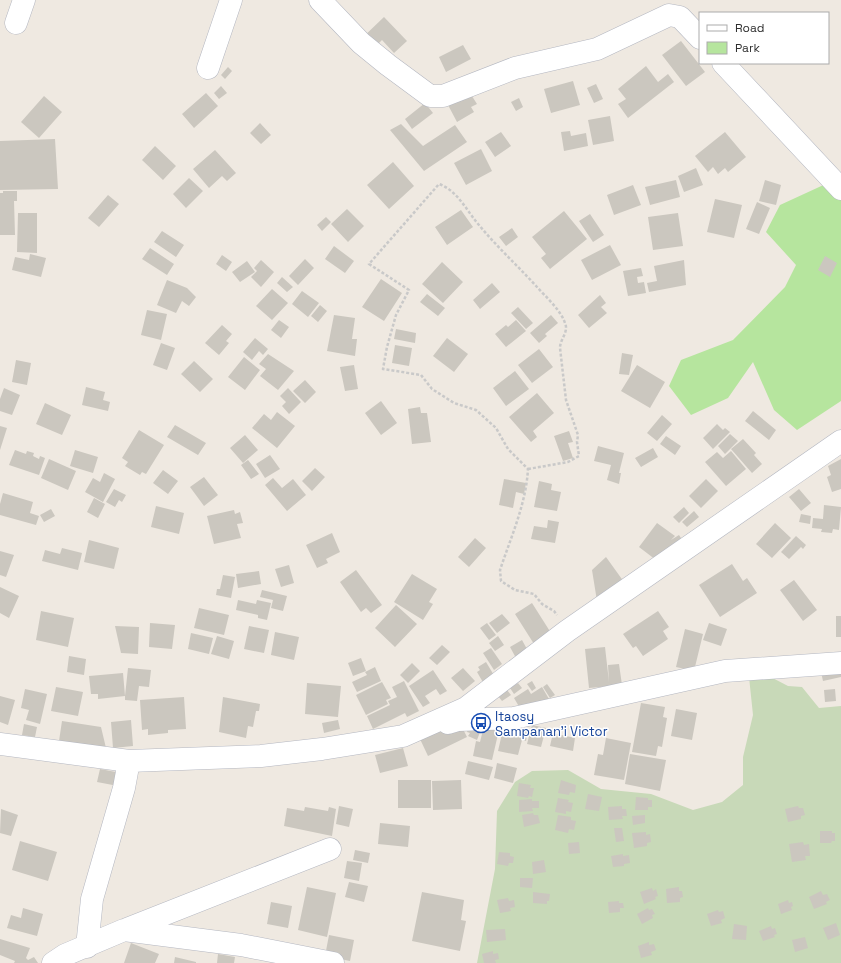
<svg xmlns="http://www.w3.org/2000/svg" width="841" height="963" viewBox="0 0 841 963" font-family="'Space Grotesk',sans-serif">
<style>
.green{fill:#b6e59e}
.cemetery{fill:#c8d9b8}
.building{fill:#cbc7bf}
.lines{fill:none;stroke-linecap:round;stroke-linejoin:round}
.minor-casing{stroke:#b4b7c1;stroke-width:23}
.path{stroke:#c9c9c9;stroke-width:2.5;stroke-dasharray:3 2;stroke-linecap:butt}
.minor{stroke:#fff;stroke-width:22}
.labels{text-anchor:middle;dominant-baseline:central;stroke-width:3;stroke-linejoin:round;paint-order:stroke}
.transit-label{font-size:13px;fill:#164399;stroke:#fff;text-anchor:start}
</style>
<rect width="100%" height="100%" fill="#efe9e1"/>
<path class="green" d="M830,182L841,189V401L797,430L774,410L753,362L728,398L691,415L669,386L681,360L733,340L785,287L796,265L766,232L780,205Z"/>
<path class="cemetery" d="M763,673L788,686L802,687L819,708L841,706V963H477L495,869L497,811L515,782L532,771L568,770L601,789L651,794L693,810L722,802L743,785V757L753,715L749,677Z"/>
<path class="building" d="M384,17L407,41L394,53L382,40L371,51L360,40Z
M681,41L705,72L686,86L662,55Z
M463,45L471,59L446,72L439,57Z
M646,66L658,82L668,74L674,82L628,118L618,104L626,99L618,89Z
M228,67L232,71L225,79L221,75Z
M573,81L580,105L551,113L544,89Z
M596,84L603,99L594,103L587,88Z
M221,86L227,93L219,99L214,93Z
M206,93L218,106L194,128L182,114Z
M470,93L477,104L471,107L474,112L457,122L448,105Z
M44,96L62,112L39,138L21,122Z
M519,98L523,107L516,111L511,102Z
M425,103L433,113L412,129L405,119Z
M610,116L614,141L593,145L588,120Z
M260,123L271,135L261,144L250,133Z
M401,124L423,146L455,125L467,142L424,171L390,130Z
M570,131L571,136L586,133L588,146L564,151L561,132Z
M501,132L511,146L495,157L485,142Z
M725,132L746,157L728,172L725,168L718,174L713,167L708,172L695,156Z
M55,139L58,189L0,190V141Z
M155,146L176,166L163,180L142,160Z
M481,149L492,171L466,185L454,163Z
M215,150L236,173L227,181L222,176L209,188L193,169Z
M393,162L414,186L389,209L367,185Z
M696,168L703,185L684,192L678,176Z
M189,178L203,191L186,208L173,194Z
M676,180L680,197L650,205L645,187Z
M765,180L781,185L776,205L759,201Z
M633,185L641,205L614,215L607,195Z
M3,191H17V201H14L15,235H0V193H3Z
M108,195L119,204L99,227L88,218Z
M715,199L742,205L734,238L707,232Z
M757,202L770,208L759,234L746,229Z
M347,209L364,226L348,242L331,224Z
M461,210L473,227L447,245L435,227Z
M564,211L587,239L550,269L541,258L546,254L532,237Z
M18,213H37V253L17,252Z
M678,213L683,246L653,250L648,217Z
M590,214L604,235L593,242L579,221Z
M326,217L331,222L322,231L317,225Z
M512,228L518,237L506,246L499,237Z
M162,231L184,245L176,257L154,242Z
M610,245L621,265L592,280L581,260Z
M334,246L354,261L345,273L325,259Z
M150,248L174,264L167,275L142,259Z
M30,254L46,258L41,277L12,270L15,257L29,260Z
M222,255L232,262L226,271L216,264Z
M825,256L837,263L830,277L818,270Z
M305,259L314,268L298,285L289,276Z
M261,260L274,272L261,287L251,277L257,271L254,268Z
M684,260L686,285L649,292L647,283L657,281L654,266Z
M247,261L255,272L240,282L232,272Z
M442,262L463,282L443,303L422,284Z
M641,268L643,276L637,277L638,283L644,282L646,293L628,296L623,271Z
M282,277L293,287L287,292L277,283Z
M381,279L402,293L384,321L362,307Z
M167,280L187,288L196,297L189,306L182,301L176,313L157,305Z
M492,283L500,292L480,309L473,300Z
M272,289L288,303L272,320L256,306Z
M302,291L319,303L308,317L292,304Z
M427,294L445,308L438,316L420,302Z
M600,295L606,303L601,307L607,313L589,328L578,315Z
M320,305L327,311L318,322L311,316Z
M518,307L533,323L526,329L511,313Z
M147,310L167,314L161,340L141,335Z
M334,315L355,318L352,339H357L355,356L327,351Z
M551,315L558,323L545,334L547,336L539,343L530,333Z
M279,320L289,327L281,338L271,330Z
M516,320L526,331L506,347L495,334L506,325L508,327Z
M222,325L232,334L226,341L229,343L219,355L205,343Z
M396,329L416,333L415,343L394,339Z
M255,338L268,349L263,355L259,351L252,360L243,352Z
M447,338L468,354L454,372L433,356Z
M161,343L175,348L167,370L153,365Z
M395,345L412,348L409,366L392,363Z
M539,349L553,367L532,383L518,365Z
M622,353L633,355L629,375L619,374Z
M268,354L294,371L278,390L260,376L266,369L259,364Z
M244,357L260,370L245,390L228,377Z
M16,360L31,363L27,385L12,382Z
M194,361L213,379L200,392L181,374Z
M354,365L358,389L345,391L340,367Z
M637,365L665,382L650,408L621,391Z
M515,371L529,389L506,406L493,388Z
M305,380L316,392L305,403L293,391Z
M86,387L105,392L103,400L110,402L108,411L82,405Z
M4,388L20,395L12,415L0,411V399Z
M288,388L301,402L289,414L282,406L286,402L280,396Z
M537,393L554,413L533,431L537,437L531,442L509,417Z
M381,401L397,423L381,435L365,413Z
M45,403L71,415L62,435L36,424Z
M420,407L421,413H427L431,442L412,444L408,409Z
M753,411L776,430L769,440L745,421Z
M277,412L295,426L277,448L252,428L264,414L271,420Z
M662,415L672,424L657,441L647,433Z
M717,424L723,430L725,428L730,432L713,449L703,438Z
M175,425L206,443L198,455L167,437Z
M0,426L7,428L0,450Z
M139,430L164,445L146,474L142,472L140,475L125,466L128,462L122,458Z
M569,431L573,442L568,443L573,458L563,461L554,436Z
M730,434L738,441L725,454L718,446Z
M245,435L258,450L243,463L230,448Z
M666,436L681,446L675,455L660,444Z
M743,439L756,453L754,455L762,464L752,473L731,449Z
M598,446L624,453L619,473H621L619,484L607,480L611,465L594,461Z
M653,448L658,457L641,467L635,458Z
M15,450L26,454L27,451L34,453L33,456L39,459L40,456L45,458L39,475L9,465Z
M75,450L98,457L93,473L70,466Z
M731,451L746,469L726,486L705,462L717,452L723,458Z
M270,455L280,469L265,478L256,464Z
M49,459L76,471L68,490L41,478Z
M841,459V489L832,492L827,477L831,475L828,466Z
M248,460L259,474L251,479L241,465Z
M315,468L325,477L312,491L302,481Z
M163,470L178,481L168,494L153,483Z
M104,473L115,479L103,502L85,492L93,478L100,482Z
M204,477L218,495L204,506L190,487Z
M273,478L282,488L293,479L306,495L287,511L265,485Z
M504,479L526,483L524,494L516,492L513,508L499,505Z
M706,479L718,491L701,508L689,496Z
M539,481L552,484L551,490L561,492L557,511L534,507Z
M114,489L126,495L122,502L119,500L115,507L106,502Z
M799,489L811,503L801,511L789,497Z
M3,493L33,502L30,513L39,516L36,525L0,515V504Z
M94,498L105,504L98,518L87,512Z
M824,505L841,507L839,530L833,529L832,533L821,532L822,529L812,528L813,518L823,519Z
M156,506L184,513L179,534L151,527Z
M684,507L689,513L679,523L673,517Z
M51,509L55,516L44,522L40,515Z
M234,510L235,514L240,512L243,523L237,524L241,538L214,544L207,516Z
M694,511L699,517L687,527L682,522Z
M801,514L811,516L810,524L799,522Z
M548,520L559,522L555,543L531,539L534,526L547,528Z
M657,523L675,536L671,540L679,535L685,544L667,556L663,551L656,560L639,547Z
M775,523L791,538L772,558L756,544Z
M332,533L340,552L326,559L328,563L317,568L306,545Z
M796,536L806,545L803,549L801,547L789,559L781,552Z
M475,538L486,548L469,567L458,557Z
M89,540L119,548L114,569L84,562Z
M62,548L82,553L78,570L42,561L45,550L60,554Z
M0,551L14,555L6,577L0,575Z
M606,557L624,582L597,601L592,570Z
M732,564L743,581L747,578L757,593L720,617L699,585Z
M289,565L294,583L281,587L275,569Z
M356,570L382,605L371,613L366,608L361,612L340,582Z
M259,571L261,584L238,588L236,574Z
M412,574L437,589L429,602L433,604L423,620L394,602Z
M223,575L235,577L231,598L216,595L217,589H220Z
M794,580L817,610L803,621L780,590Z
M0,587L19,596L9,618L0,613Z
M262,590L287,596L283,611L271,608L273,600L260,597Z
M238,600L256,604L257,600L271,603L267,620L258,618V615L236,610Z
M532,603L551,633L534,644L515,614Z
M396,605L417,624L395,647L375,628Z
M199,608L229,615L224,635L194,628Z
M41,611L74,618L68,647L36,640Z
M658,611L669,627L663,631L668,639L643,656L636,646L633,648L623,634Z
M502,614L510,623L497,633L489,623Z
M836,616H841V637H836Z
M150,623L175,625L172,649L149,647Z
M487,623L496,635L489,640L480,628Z
M709,623L727,629L721,646L703,640Z
M115,626L139,627L138,654L121,653Z
M249,626L269,630L264,653L244,649Z
M685,629L703,634L694,671L676,667Z
M275,632L299,637L294,660L271,655Z
M191,633L213,638L209,654L188,649Z
M217,636L234,641L229,659L211,654Z
M498,636L504,645L495,651L489,643Z
M522,640L528,651L516,658L510,647Z
M442,645L450,652L437,665L429,658Z
M605,647L609,682L608,665L619,664L622,685L589,688L585,649Z
M491,648L502,664L494,670L483,653Z
M69,656L86,659L84,675L67,672Z
M361,658L366,671L353,676L348,663Z
M486,662L495,677L484,684L477,672L480,670L478,667Z
M412,663L420,671L408,683L400,675Z
M375,667L381,681L357,692L352,682L367,675L365,672Z
M841,667V677L823,681L821,672Z
M128,668L151,670L149,687L139,686L137,701L125,700V696L98,699V694H91L89,676L123,673L125,696Z
M463,668L475,681L463,691L451,678Z
M433,670L447,691L440,695L436,689L425,696L430,703L423,707L409,686Z
M404,681L419,711L407,717L405,713L373,729L367,716L390,705L388,701L397,697L392,687Z
M532,681L536,688L532,691L527,684Z
M382,682L391,698L386,700L388,704L366,715L356,695Z
M307,683L341,686L338,717L305,714Z
M518,683L522,688L514,694L510,688Z
M547,684L555,695L550,698L543,687Z
M56,687L83,692L78,716L51,711Z
M542,687L549,699L524,715L514,698L528,689L531,694Z
M25,689L47,694L40,724L26,720L29,710L21,708Z
M835,689L836,701L825,702L824,690Z
M507,690L511,695L502,701L498,696Z
M0,696L15,700L8,725L0,722Z
M184,697L186,729L168,730V733L148,735V729L142,730L140,700Z
M223,697L260,704L259,711H256L253,727L248,726L246,738L219,732Z
M641,703L665,707L663,717L667,718L662,747L658,746L656,756L632,752Z
M676,709L697,713L692,740L671,736Z
M131,720L133,746L113,748L111,722Z
M338,720L340,729L324,733L322,723Z
M62,721L101,727L106,748L59,741Z
M471,722L482,727L477,740L468,736L470,733L467,732Z
M24,724L37,727L35,737L22,735Z
M448,725L447,734L462,727L467,737L428,756L420,739Z
M504,725L528,730L526,741L522,740L518,755L498,751Z
M532,725L546,728L541,747L527,744Z
M484,726L499,730L492,760L473,756L476,741L480,742Z
M553,733L575,738L573,751L550,746Z
M606,738L631,743L624,780L594,775L598,754L603,755Z
M403,748L408,766L380,773L375,755Z
M630,754L666,760L660,791L625,784Z
M468,761L493,767L489,780L465,774Z
M497,763L517,768L513,783L494,778Z
M100,769L121,773L118,786L97,782Z
M398,780H431V808H398Z
M461,780L462,809L433,810L432,781Z
M561,780L576,785L575,793L570,792L569,795L558,793Z
M519,783L531,785L530,788H534L532,797L529,796L528,798L517,796Z
M588,794L602,797L599,811L585,809Z
M636,797L648,798V800H652V807H648V810H635Z
M558,798L569,800L568,802L573,803L571,812L566,811V814L555,812Z
M532,799V801H539V808H532L533,811L519,812V800Z
M339,806L353,809L349,827L336,824Z
M622,806V809H626L627,816H622L623,819L609,820L608,807Z
M798,806L799,808H803L805,815L801,816V819L788,822L785,809Z
M305,807L328,811L329,807L336,809L332,836L284,826L287,808L304,811Z
M1,809L18,815L11,836L0,833Z
M533,813L534,815H538L540,823L524,827L522,815Z
M558,815L571,817V820L576,821L574,830L569,829L568,833L555,830Z
M645,815V823L633,825L632,816Z
M380,823L410,826L408,847L378,844Z
M614,828H622L624,841L616,842Z
M820,831H832V833H835V841H832L831,843H820Z
M646,832V835L650,834L651,842L647,843V846L634,848L632,833Z
M20,841L57,852L48,881L12,870Z
M579,842L580,853L569,854L568,843Z
M803,842L804,845L809,844L810,856H805L806,860L792,862L789,844Z
M355,850L370,853L368,863L353,860Z
M499,852L510,853V856L514,857L513,863H509L508,866L497,864Z
M623,854V856L629,855L630,863L624,864V866L613,867L611,856Z
M544,860L546,872L533,874L532,862Z
M347,861L362,863L359,881L344,878Z
M520,878H533L532,888L520,887Z
M349,882L368,886L364,902L345,897Z
M307,887L336,893L327,937L298,930Z
M679,887V891H682L683,897L680,898V902L667,903L666,889Z
M652,888L653,891L656,889L658,896L655,897L656,899L644,904L640,892Z
M821,891L823,895L827,894L830,900L826,902L827,904L814,909L809,897Z
M422,892L464,900L461,920L466,921L460,951L412,941Z
M533,892L550,894L549,901H547V904L533,903Z
M508,898L509,901L514,900L515,907L510,908L511,911L500,913L497,900Z
M788,900L789,903L792,902L793,906L791,907L792,910L781,914L778,904Z
M619,901V903H623L624,908H620V912L609,913L608,902Z
M271,902L292,906L288,928L267,924Z
M23,908L43,914L37,936L7,928L11,915L21,918Z
M648,908L649,910L652,909L655,914L652,915L653,918L642,924L637,914Z
M718,910L719,912L723,911L725,918L721,920L722,923L711,926L707,914Z
M836,923L840,935L828,940L823,928Z
M734,924L747,926L746,940L732,939Z
M771,926L772,929L775,928L777,934L774,935L775,937L763,941L759,931Z
M505,929L506,940L487,942L486,930Z
M329,935L354,940L350,961L325,956Z
M805,937L808,948L795,952L792,940Z
M0,939L30,948L26,958L28,960L34,957L38,963H14L15,961L0,955Z
M649,942V945L654,944L656,950L651,952L652,955L641,958L638,946Z
M131,943L159,954L155,963H124Z
M493,951V954L498,953L499,959L495,960L496,963H484L482,954Z
M218,954L235,957L234,963H217Z
M175,957L196,962V963H174Z"/>
<g class="lines">
<g class="minor-casing">
<path id="minor" d="M320,0L361,43L388,65L430,96H443L515,68L597,49L669,15L680,17L700,38
M16,23L24,0
M723,63L841,189
M208,68L231,0
M448,723L458,720L514,718L725,671L841,663
M0,744L129,761L261,756L322,749L403,736L466,708L567,631L841,441
M127,929L330,849
M87,947L92,899L124,788L129,761
M53,963L65,955L124,930L241,945L333,963"/>
</g>
<path class="path" d="M528,469L568,462L579,456L577,442L578,435L566,400L560,348C560,339 569,332 565,323C560,309 546,297 537,287C518,266 497,247 479,225C466,210 458,191 439,184L369,264L409,290L396,315L387,347L383,369L421,375L432,389L454,403L476,410L496,428L508,449L528,469C526,504 511,537 500,570L501,581L515,590L534,594L542,604L554,611L557,615"/>
<use href="#minor" class="minor"/>
</g>
<defs>
<g id="bus-ring" transform="scale(1)"><circle r="9.5" fill="#fff" stroke="#1a4fb4" stroke-width="1.5"/><path d="M-5-6H5V4H4V6H2V4H-2V6H-4V4H-5ZM-3.5-4V0h7V-4ZM-3.5 1.2v1.5H-2V1.2ZM2 1.2v1.5H3.5V1.2Z" fill="#1a4fb4"/></g>
</defs>
<g fill-rule="evenodd">
<use href="#bus-ring" x="481" y="723"/>
</g>
<g class="labels">
<g class="transit-label">
<text x="495" y="716">Itaosy<tspan x="495" dy="15">Sampanan'i Victor</tspan></text>
</g>
</g>
<rect x="699" y="12" width="130" height="52" fill="#ffffff" stroke="#ababab"/>
<rect x="707" y="25" width="20" height="6" fill="#ffffff" stroke="#ababab"/>
<text x="735" y="32" font-size="12" fill="#2e2e2e">Road</text>
<rect x="707" y="42" width="20" height="12" fill="#b6e59e" stroke="#ababab"/>
<text x="735" y="52" font-size="12" fill="#2e2e2e">Park</text>
</svg>
